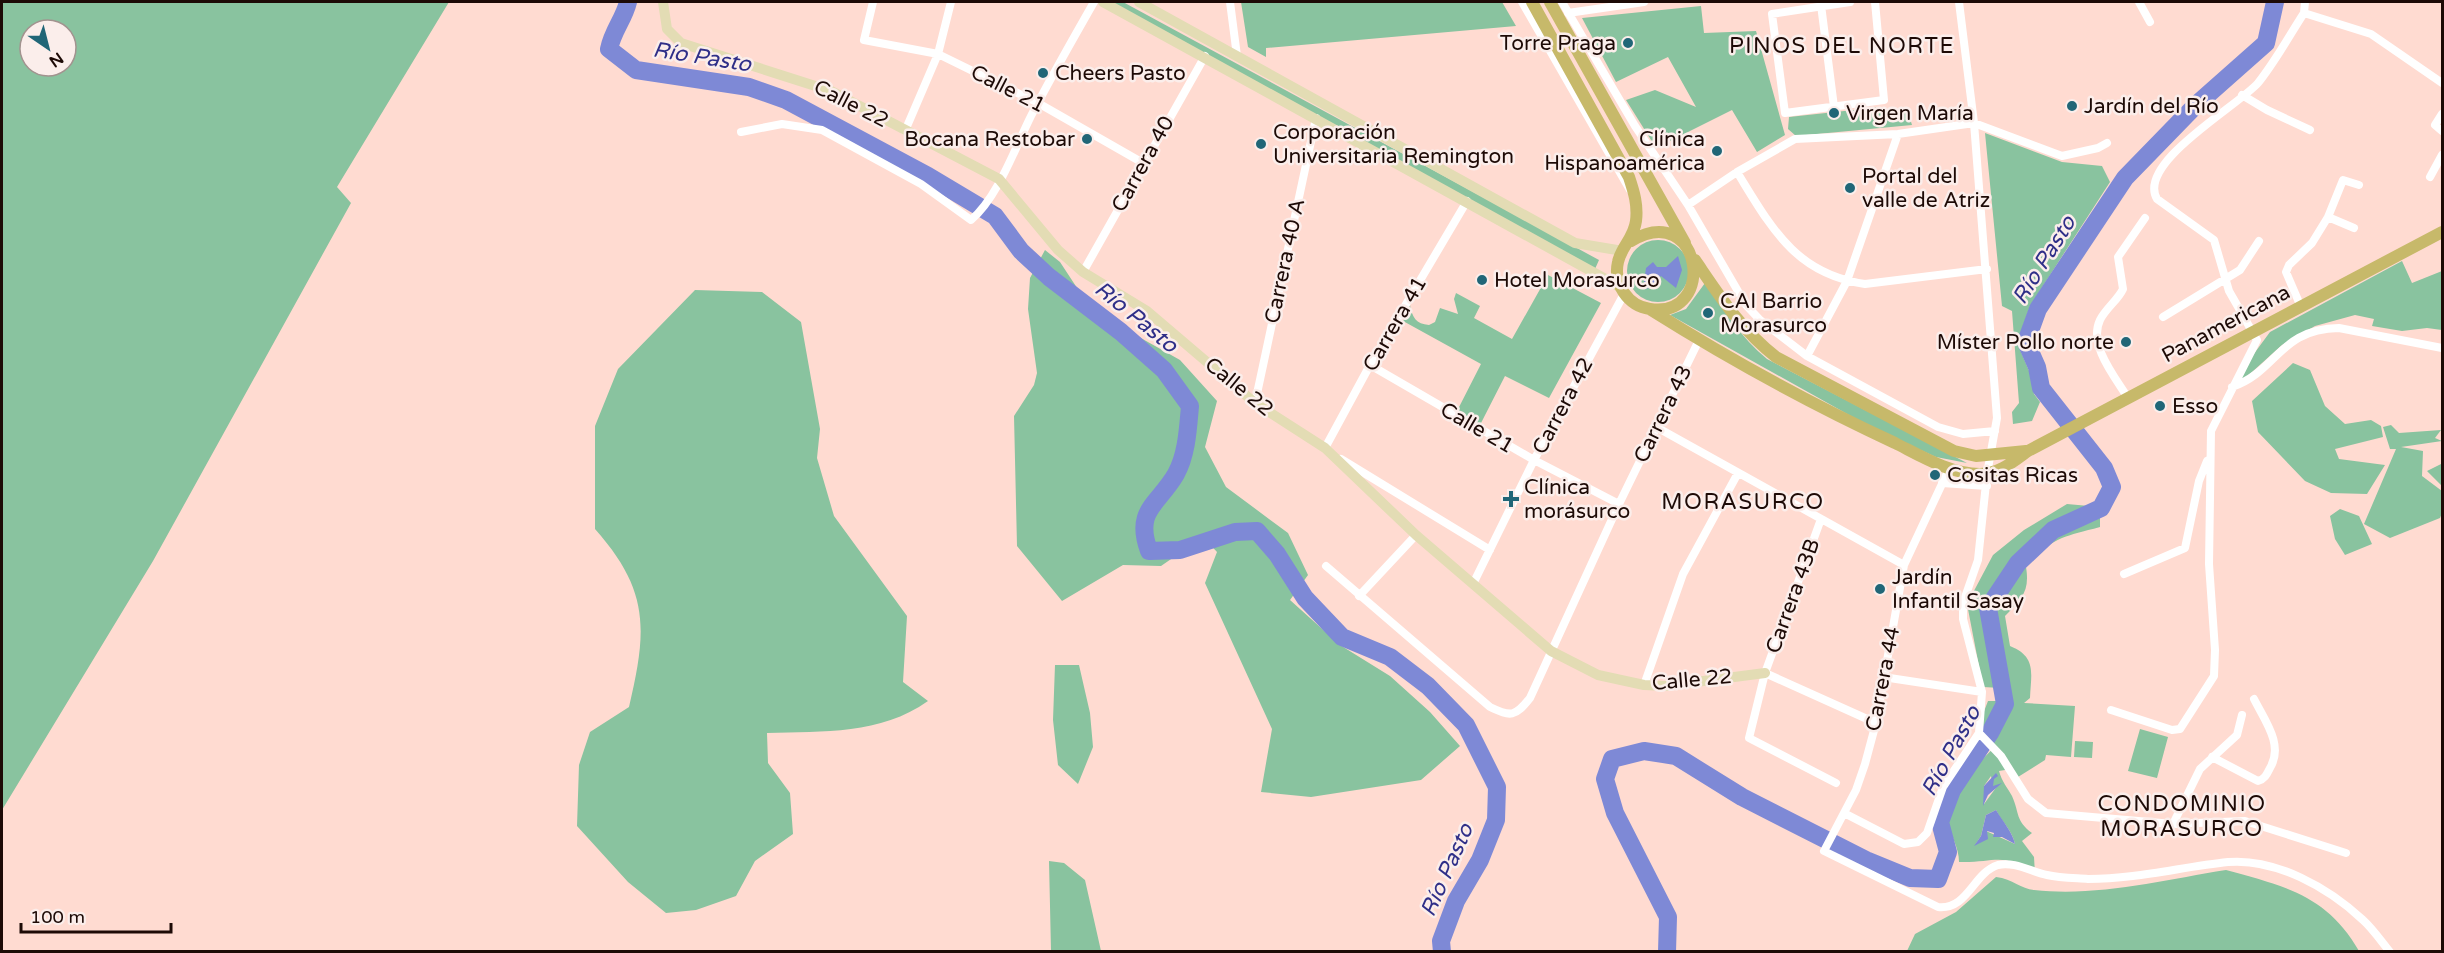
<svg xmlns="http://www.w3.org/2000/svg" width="2444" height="953" viewBox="0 0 2444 953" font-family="'Varela Round',sans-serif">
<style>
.green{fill:#89c39f;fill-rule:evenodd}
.water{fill:#7e89d6}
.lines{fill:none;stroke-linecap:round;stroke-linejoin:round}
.river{stroke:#7e89d6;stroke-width:18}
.street{stroke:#fff;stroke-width:8}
.secondary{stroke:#e3dcb4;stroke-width:10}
.primary{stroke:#c7b96a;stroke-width:12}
.poi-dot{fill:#216677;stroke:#fbeeeb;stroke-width:2}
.labels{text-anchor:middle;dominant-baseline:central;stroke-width:5;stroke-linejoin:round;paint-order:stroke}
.poi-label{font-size:21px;fill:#1d0a06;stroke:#fbeeeb;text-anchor:start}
.street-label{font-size:21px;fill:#1d0a06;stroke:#fbeeeb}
.neighbourhood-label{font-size:22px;letter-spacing:1.5px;fill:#1d0a06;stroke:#fbeeeb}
.water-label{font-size:22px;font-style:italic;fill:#2f2f88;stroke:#fbeeeb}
</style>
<rect width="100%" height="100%" fill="#ffdbd1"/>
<path class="green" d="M2,2H449L337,187L351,203L153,561L2,810ZM30,30H66V66H30Z
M1102,2H1123L1599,260L1595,269Z
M1241,2H1502L1516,26L1266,48V57L1248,47Z
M1701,6L1704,33L1756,31L1785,135L1757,152L1732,110L1656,148L1626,100L1655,90L1696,107L1668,57L1616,82L1582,18Z
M1881,107L1882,111L1908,112L1912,125L1796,136L1788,129L1789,117Z
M1985,133L2062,162L2102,166L2110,182L2030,306L2017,343L2030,373L2034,394L2040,402L2032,421L2013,424L2012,412L2019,403L2012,311L2002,306Z
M1627 271a31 31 0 1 1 62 0a31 31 0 1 1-62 0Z
M1045,250L1060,262L1085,300L1139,337L1180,360L1217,401L1205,447L1226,487L1288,533L1308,575L1290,600L1340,645L1390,676L1430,712L1460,746L1421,780L1311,797L1261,792L1272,729L1205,583L1217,552L1203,537L1161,566L1123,565L1062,601L1017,546L1014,416L1034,385L1037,373L1028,309L1030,278Z
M2402,261L2412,283L2442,271V330L2427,328L2402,331L2372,326L2374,319L2355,315L2315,326L2282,345L2242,381L2239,374L2270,332Z
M1548,275L1601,303L1549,398L1505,376L1480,425L1456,413L1481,364L1403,321L1410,305C1412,317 1416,324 1429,325L1435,322L1440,308L1458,314L1454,299L1456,293L1480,306L1474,318L1512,339Z
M1705,283C1724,310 1741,338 1767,359L1967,463L1936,457L1874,429L1670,315L1686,309Z
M695,290L762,292L801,322L820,429L817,458L834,516L907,616L903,682L928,701C880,735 824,731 767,733L768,763L790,793L793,834L755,861L736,896L696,910L666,913L628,882L577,826L579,765L590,732L629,707C647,630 650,591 595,529V426L618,369Z
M2293,363L2310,370L2325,406L2345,424L2371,420L2381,426L2383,437L2335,449L2339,459L2385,465L2367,494L2331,493L2305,481L2258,432L2252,401Z
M2391,425L2399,433L2441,430L2435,438L2442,441L2401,447L2423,451L2422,476L2442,491V513L2440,518L2390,538L2364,524L2396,449H2390L2383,427Z
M2441,464L2442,467V486L2427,471Z
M2067,504L2089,506L2100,517V527C2063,537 2052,537 2026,567C2030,591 2022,599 2005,616L2010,646C2037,657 2031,673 2030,698L2024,703L2075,706L2071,757L2046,755L2045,760L2018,777L2011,769L1999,771C2002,782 2007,787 2012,796C2020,814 2015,820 2032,833L2022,841L2034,857L2035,874C2002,851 1996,863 1959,862C1959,847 1950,835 1948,821C1945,798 1977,763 1994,748L1981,735L1983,714L1988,701H2001V688L1983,687L1967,604L1993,555L2024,530ZM1991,776L1993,787L1998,785L1984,804V786ZM1996,810C2002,822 2012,830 2015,844L1986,831L1975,845L1981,836L1986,815Z
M2340,509L2359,516L2372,544L2345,555L2335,539L2330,516Z
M1055,665H1079L1090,713L1093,747L1078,784L1058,765L1053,720Z
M2140,729L2168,737L2157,778L2128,771Z
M2075,741L2093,742L2092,758L2074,757Z
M1049,861L1064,863L1085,880L1101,951H1051Z
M2226,870C2284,886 2327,895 2359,951H1907L1915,934L1956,912L1996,877C2013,879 2021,889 2034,890C2098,897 2163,880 2226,870Z"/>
<path class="water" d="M1678,256L1682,270L1676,288L1661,276L1647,289L1644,282L1646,268L1653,262L1657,267H1666Z
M1996,773L1998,776L1994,779L1993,786L2002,783L1988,795L1983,806L1984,786Z
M1996,810C2003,822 2012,831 2015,844L2002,837H1993L1994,833L1987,831L1988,839L1974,846L1981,836L1986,815Z"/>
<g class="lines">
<path class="river" d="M628,2C624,19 613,30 609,49L636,70L749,87L786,100L928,176L995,216L1021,251L1049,277L1121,332L1164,370L1190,406C1188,428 1187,454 1176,474C1158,505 1134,510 1149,551L1180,550L1235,532L1257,531L1277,554L1305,598L1342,637L1390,657L1428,686L1466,725L1497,787L1496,820L1480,860L1456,901L1441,941L1442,952
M1667,952L1668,917L1615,813L1605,779L1612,759L1644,751L1676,756L1742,797L1866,860L1910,878L1938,879L1948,852L1940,822L1952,790L1990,733L2005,704L1988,608L2018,563L2053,530L2101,508L2112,487L2104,468L2041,388L2037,367L2026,342L2038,309L2125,178L2196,105L2266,43L2275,2"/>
<path class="street" d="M873,2L864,40L938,54L1038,103L1143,163
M1230,2L1237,56
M1522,2L1630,190
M1562,2L1635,126L1688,205L1746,305L1760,320L1807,356L1938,427L1963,434L1995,431
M1850,2L1772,14L1785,113L1884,100L1875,2
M1959,2L1974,123L1997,418L1987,474L1978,560L1963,603V619L1982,692L1979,733L2001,756L2028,799L2046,813L2173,824L2245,821L2346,853
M2139,2L2150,22
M1821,5L1834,107
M1568,13L1644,2
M2304,13L2371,34L2442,83
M2242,95L2267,110L2310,130
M2442,114L2435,125L2442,131
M905,131L938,54L951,2
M741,132L782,124L822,130L921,184L971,220C998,197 1015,148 1031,116C1051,77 1073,39 1094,2
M1737,172C1771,227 1795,274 1865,284L1987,269
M2430,177L2442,155
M1688,205L1737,172L1795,139L1898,134L1974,123L2062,156L2098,148L2107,143
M2328,217L2354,228
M1083,272L1205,56
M2301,307L2286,272L2289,265L2312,243L2328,217L2343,180L2359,185
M2163,317L2240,270L2259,241
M1807,356L1847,281L1898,134
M1370,365L1534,460L1619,504
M2232,387C2278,371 2279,329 2339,328L2442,348
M2128,398C2115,377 2088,345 2100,320C2106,308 2118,300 2123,289L2118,257L2145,218
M1255,403L1316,118
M1658,428L1904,565
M1329,451L1325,448L1370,365L1467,201
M1341,459L1490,550
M1949,469L1904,565L1876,723L1865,764L1856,790L1824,851L1938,907C1968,910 1973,873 1998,865C2014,861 2032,872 2047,875C2060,878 2075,878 2088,879C2136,879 2181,867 2228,862C2276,858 2329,888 2363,920C2373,929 2381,941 2390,952
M1942,483L1987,486
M1821,519L1765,673L1749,738L1836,783
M1326,566L1490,707C1511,717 1515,717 1530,698L1619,504L1699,340
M2124,574L2185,548L2199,481L2207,461
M1473,584L1534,460L1624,294
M1359,596L1416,535
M1765,673L1876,723
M1883,677L1982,692
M1644,685L1683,574L1738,473
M2111,710L2172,730L2180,729L2214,676L2215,650L2209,564L2211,431L2257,340L2229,291L2214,240L2157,199C2136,163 2238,106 2258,83C2275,62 2289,36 2304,13L2305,2
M2212,757L2258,781C2265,779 2267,774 2270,768C2284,745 2265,721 2254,699
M1844,813L1904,844L1918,842L1927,833L1943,787L1979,733
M2173,824L2200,769L2237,735L2242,715"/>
<path class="secondary" d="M663,2L667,29L681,43L831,91L999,179L1058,250L1083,272L1147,311L1255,403L1325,448L1416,535L1551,651L1598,675L1644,685L1665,686L1765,673
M1103,2L1620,287
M1139,2L1575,243L1623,251"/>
<path class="primary" d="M1532,2L1629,177C1634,192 1638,205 1636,221C1634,238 1621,247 1618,262C1613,284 1628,306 1650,309C1718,319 1702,199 1631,241
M1550,2L1685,243
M1695,260C1719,295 1741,330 1776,357L1954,451L1976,456L2026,451
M1651,310C1729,359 1811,404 1895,443C1921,456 1950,474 1980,474C1999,474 2013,462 2028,451L2442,232"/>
</g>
<g class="poi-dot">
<circle cx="1628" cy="43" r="6"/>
<circle cx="1043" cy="73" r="6"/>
<circle cx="2072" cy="106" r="6"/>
<circle cx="1834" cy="113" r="6"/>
<circle cx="1087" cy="139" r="6"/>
<circle cx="1261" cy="144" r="6"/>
<circle cx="1717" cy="151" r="6"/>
<circle cx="1850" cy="188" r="6"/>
<circle cx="1482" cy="280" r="6"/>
<circle cx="1708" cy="313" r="6"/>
<circle cx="2126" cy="342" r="6"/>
<circle cx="2160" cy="406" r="6"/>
<circle cx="1935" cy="475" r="6"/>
<path d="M1508 490h6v6h6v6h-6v6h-6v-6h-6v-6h6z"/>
<circle cx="1880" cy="589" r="6"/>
</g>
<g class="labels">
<g class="poi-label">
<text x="1616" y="43" text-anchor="end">Torre Praga</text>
<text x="1055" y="73">Cheers Pasto</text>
<text x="2084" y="106">Jardín del Río</text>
<text x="1846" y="113">Virgen María</text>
<text x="1273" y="132">Corporación<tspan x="1273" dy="24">Universitaria Remington</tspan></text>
<text x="1075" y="139" text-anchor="end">Bocana Restobar</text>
<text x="1705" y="139" text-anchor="end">Clínica<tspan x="1705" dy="24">Hispanoamérica</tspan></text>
<text x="1862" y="176">Portal del<tspan x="1862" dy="24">valle de Atriz</tspan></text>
<text x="1494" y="280">Hotel Morasurco</text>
<text x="1720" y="301">CAI Barrio<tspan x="1720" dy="24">Morasurco</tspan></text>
<text x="2114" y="342" text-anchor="end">Míster Pollo norte</text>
<text x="2172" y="406">Esso</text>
<text x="1947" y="475">Cositas Ricas</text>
<text x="1524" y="487">Clínica<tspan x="1524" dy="24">morásurco</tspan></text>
<text x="1892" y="577">Jardín<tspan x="1892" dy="24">Infantil Sasay</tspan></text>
</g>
<g class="street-label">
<text transform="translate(1008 89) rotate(27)">Calle 21</text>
<text transform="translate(851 104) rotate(27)">Calle 22</text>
<text transform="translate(1143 164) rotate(-61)">Carrera 40</text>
<text transform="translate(1285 261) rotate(-78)">Carrera 40 A</text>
<text transform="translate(1395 324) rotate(-60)">Carrera 41</text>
<text transform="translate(2226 324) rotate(-28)">Panamericana</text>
<text transform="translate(1239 387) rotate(39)">Calle 22</text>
<text transform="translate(1563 406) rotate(-62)">Carrera 42</text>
<text transform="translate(1663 414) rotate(-64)">Carrera 43</text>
<text transform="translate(1477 428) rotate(30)">Calle 21</text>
<text transform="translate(1793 596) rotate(-70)">Carrera 43B</text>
<text transform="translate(1883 679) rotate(-79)">Carrera 44</text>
<text transform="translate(1692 680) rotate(-5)">Calle 22</text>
</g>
<g class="neighbourhood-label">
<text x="1842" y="46">PINOS DEL NORTE</text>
<text x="1743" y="502">MORASURCO</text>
<text x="2182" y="804">CONDOMINIO<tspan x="2182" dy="25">MORASURCO</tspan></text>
</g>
<g class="water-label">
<text transform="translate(702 57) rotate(9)">Río Pasto</text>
<text transform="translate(2044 260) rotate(-58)">Río Pasto</text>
<text transform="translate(1136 317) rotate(39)">Río Pasto</text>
<text transform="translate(1951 751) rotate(-61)">Río Pasto</text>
<text transform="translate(1447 870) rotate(-66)">Río Pasto</text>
</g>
</g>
<rect width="2444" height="953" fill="none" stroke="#1d0a06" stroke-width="6"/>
<g transform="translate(48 48) rotate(145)"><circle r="28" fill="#fbeeeb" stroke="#a2938f" stroke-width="1.5"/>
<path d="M0-4.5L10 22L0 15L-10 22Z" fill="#216677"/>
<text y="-9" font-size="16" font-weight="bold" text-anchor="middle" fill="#1d0a06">N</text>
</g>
<path d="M21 923v9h150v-9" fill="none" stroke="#1d0a06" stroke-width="3"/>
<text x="30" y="923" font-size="18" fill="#1d0a06" stroke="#fbeeeb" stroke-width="4.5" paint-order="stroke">100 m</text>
</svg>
